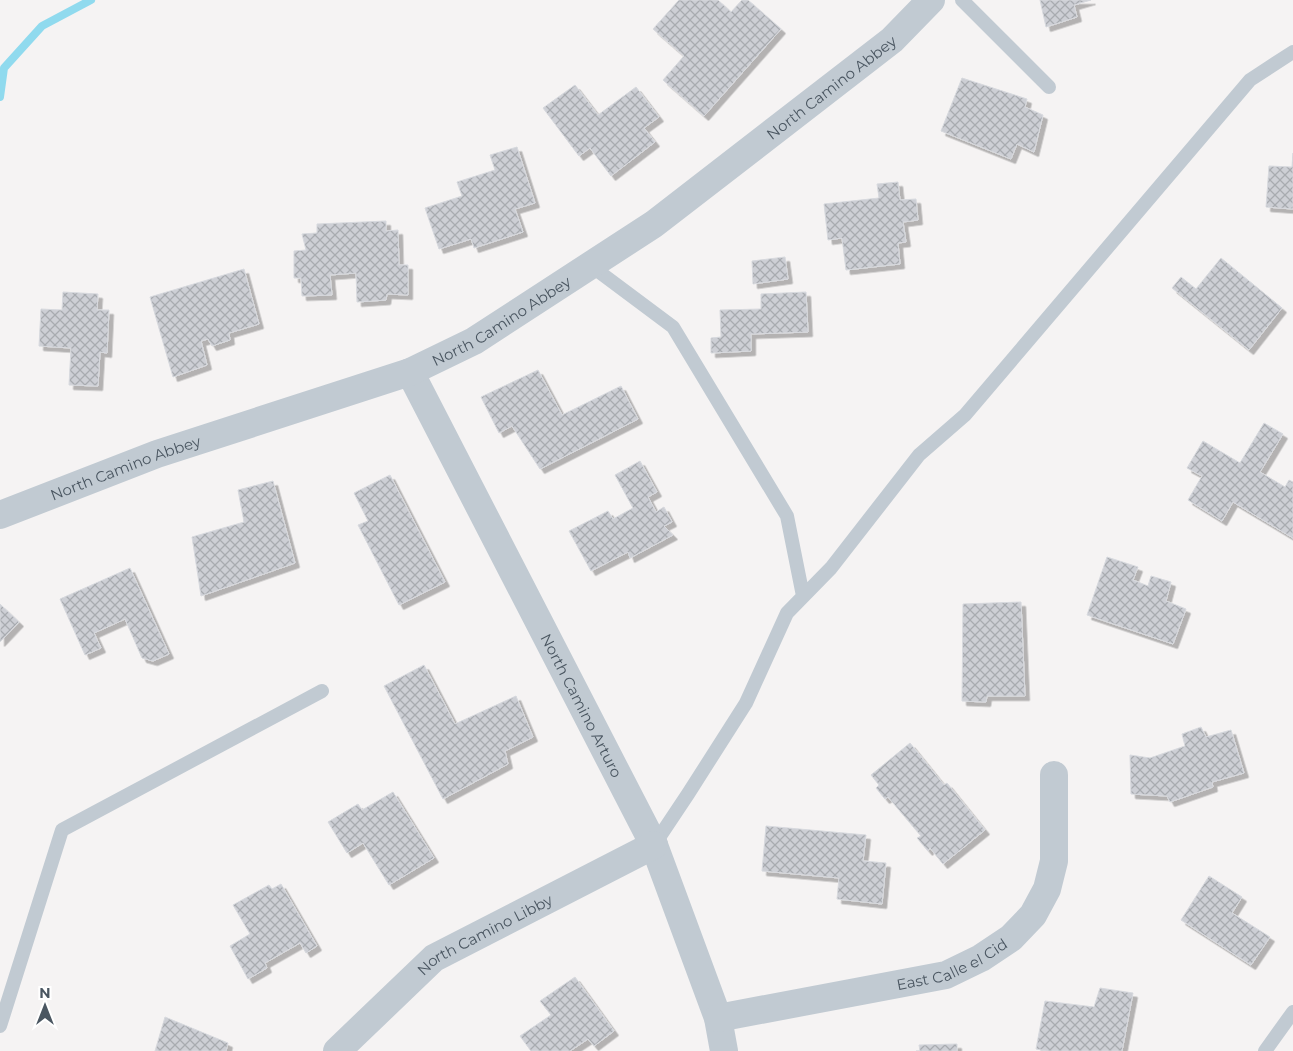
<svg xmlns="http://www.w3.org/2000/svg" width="1293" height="1051" viewBox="0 0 1293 1051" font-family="Montserrat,sans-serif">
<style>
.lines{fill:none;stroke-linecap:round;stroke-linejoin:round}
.stream{stroke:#90daee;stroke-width:8}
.building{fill:url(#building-cross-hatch);stroke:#d7d9de;filter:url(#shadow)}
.service{stroke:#c1cad2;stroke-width:14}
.minor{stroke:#c1cad2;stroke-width:28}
.labels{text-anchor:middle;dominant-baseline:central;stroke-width:5;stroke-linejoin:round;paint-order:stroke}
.street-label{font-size:15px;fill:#4a5661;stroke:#fff}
</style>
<defs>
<pattern id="building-cross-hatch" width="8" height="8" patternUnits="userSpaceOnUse" patternTransform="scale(1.25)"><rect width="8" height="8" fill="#cdcfd5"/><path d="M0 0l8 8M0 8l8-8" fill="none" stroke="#a8abb0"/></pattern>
<filter id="shadow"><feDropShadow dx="4.5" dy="4.5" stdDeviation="0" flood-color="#0004"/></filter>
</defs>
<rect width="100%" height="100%" fill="#f5f3f3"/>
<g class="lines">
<path class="stream" d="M0,97L4,68L42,26L91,0"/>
</g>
<path class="building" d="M679,0H718L731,12L742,0H748L781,29L704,116L663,80L684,56L653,29Z
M1040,0H1091L1074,5L1077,17L1046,27Z
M962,78L1027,99L1025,107L1043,115L1034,152L1017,144L1011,159L941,131Z
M575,85L598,115L636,87L659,117L644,128L655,142L611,176L590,148L579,156L543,108Z
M517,147L535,203L515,209L523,232L474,248L471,239L439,249L425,208L462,196L457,182L495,170L490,155Z
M1293,153V209L1266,207L1269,166L1292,167Z
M898,182L900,200L916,199L918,220L903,222L906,242L898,243L900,264L846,270L842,238L828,240L824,204L879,198L877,184Z
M386,221V231L398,230L399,265H408V295L387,294L386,300L357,302L356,273L330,275L332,295L302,296L301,278H294V251L306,250L302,234L317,233V224Z
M785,257L788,279L753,284L752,261Z
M1221,258L1282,308L1249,350L1172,288L1181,277L1196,289Z
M244,269L259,324L229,333L230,340L212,346L208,339L201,341L207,365L173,377L150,297Z
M63,292L98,294L97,310H109L107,353L100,352L98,386L69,385L71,348L39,346L41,309L62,310Z
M806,292L808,332L751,334V351L711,353V338L721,337L720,310L761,309V294Z
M538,370L562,415L621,386L638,419L540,469L512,426L499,433L481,397Z
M1264,423L1283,434L1260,472L1285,487L1289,480L1293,482V538L1233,502L1222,521L1188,500L1202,476L1187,468L1203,441L1240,463Z
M640,461L657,492L648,497L656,512L664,507L672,522L664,526L673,535L630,558L628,552L591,571L569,531L608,511L613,519L633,508L615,475Z
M390,475L445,582L399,605L358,525L368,521L354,493Z
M273,481L295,563L201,596L192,537L244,522L238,490Z
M1107,557L1138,567L1133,580L1148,586L1151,576L1171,582L1166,601L1186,609L1173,644L1087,615Z
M130,568L169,654L153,661L142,658L125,619L94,633L101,648L85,655L60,599Z
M1021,602L1025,696H987L986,702L962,701L963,604Z
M0,604L19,622L0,642Z
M424,665L455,724L516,696L533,737L505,751L508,764L443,799L384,686Z
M1201,727L1206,737L1231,730L1244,773L1212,782L1213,787L1170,802L1167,796L1131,794L1130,755L1150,758L1185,746L1182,734Z
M910,743L944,785L947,783L985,830L943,864L930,848L928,851L917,838L921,836L888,797L885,799L876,788L879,785L871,775Z
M393,792L434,858L389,885L363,843L347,853L328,822L358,804L362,810Z
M766,826L866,835L863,861L886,863L882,904L837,899L839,878L762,871Z
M1209,876L1242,897L1232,913L1270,937L1251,965L1181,920Z
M281,884L317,946L306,953L300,943L265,963L267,968L248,979L230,946L250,934L233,905L269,885L272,889Z
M575,977L614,1031L594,1046L588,1039L570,1051H531L520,1036L551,1015L540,1001Z
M1100,988L1133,993L1122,1051H1047L1036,1049L1045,1001L1094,1007Z
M165,1017L228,1043L226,1051H155Z
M957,1044V1051H916H920L919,1045Z"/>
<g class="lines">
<path class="service" d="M962,0L1049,87
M590,265L673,327L787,516L803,596
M654,845L688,794L746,703L787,613L831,568L919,455L965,415L1250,80L1293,52
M0,1026L62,830L322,691
M1265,1051L1293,1012"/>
<g class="minor">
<path id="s1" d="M410,372L654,845L718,1018L724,1051"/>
<path id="s2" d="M0,515L157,454L410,372L474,341L654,224L892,40L931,0"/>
<path id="s3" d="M718,1018L946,975L981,958L1011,938L1033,915L1047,889L1054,861V775"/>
<path id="s4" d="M337,1051L434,958L654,845"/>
</g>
</g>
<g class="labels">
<g class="street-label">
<text stroke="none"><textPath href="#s2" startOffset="944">North Camino Abbey</textPath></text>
<text stroke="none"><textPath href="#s2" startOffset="539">North Camino Abbey</textPath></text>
<text stroke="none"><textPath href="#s2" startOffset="134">North Camino Abbey</textPath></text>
<text stroke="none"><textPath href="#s1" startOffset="375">North Camino Arturo</textPath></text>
<text stroke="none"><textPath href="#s4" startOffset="190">North Camino Libby</textPath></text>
<text stroke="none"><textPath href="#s3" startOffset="241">East Calle el Cid</textPath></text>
</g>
</g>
<g transform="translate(45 1006)" stroke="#ffffff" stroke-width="4" paint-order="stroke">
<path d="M0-4L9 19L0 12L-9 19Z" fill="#4a5661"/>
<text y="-8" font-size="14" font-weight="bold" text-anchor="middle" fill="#4a5661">N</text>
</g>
</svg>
